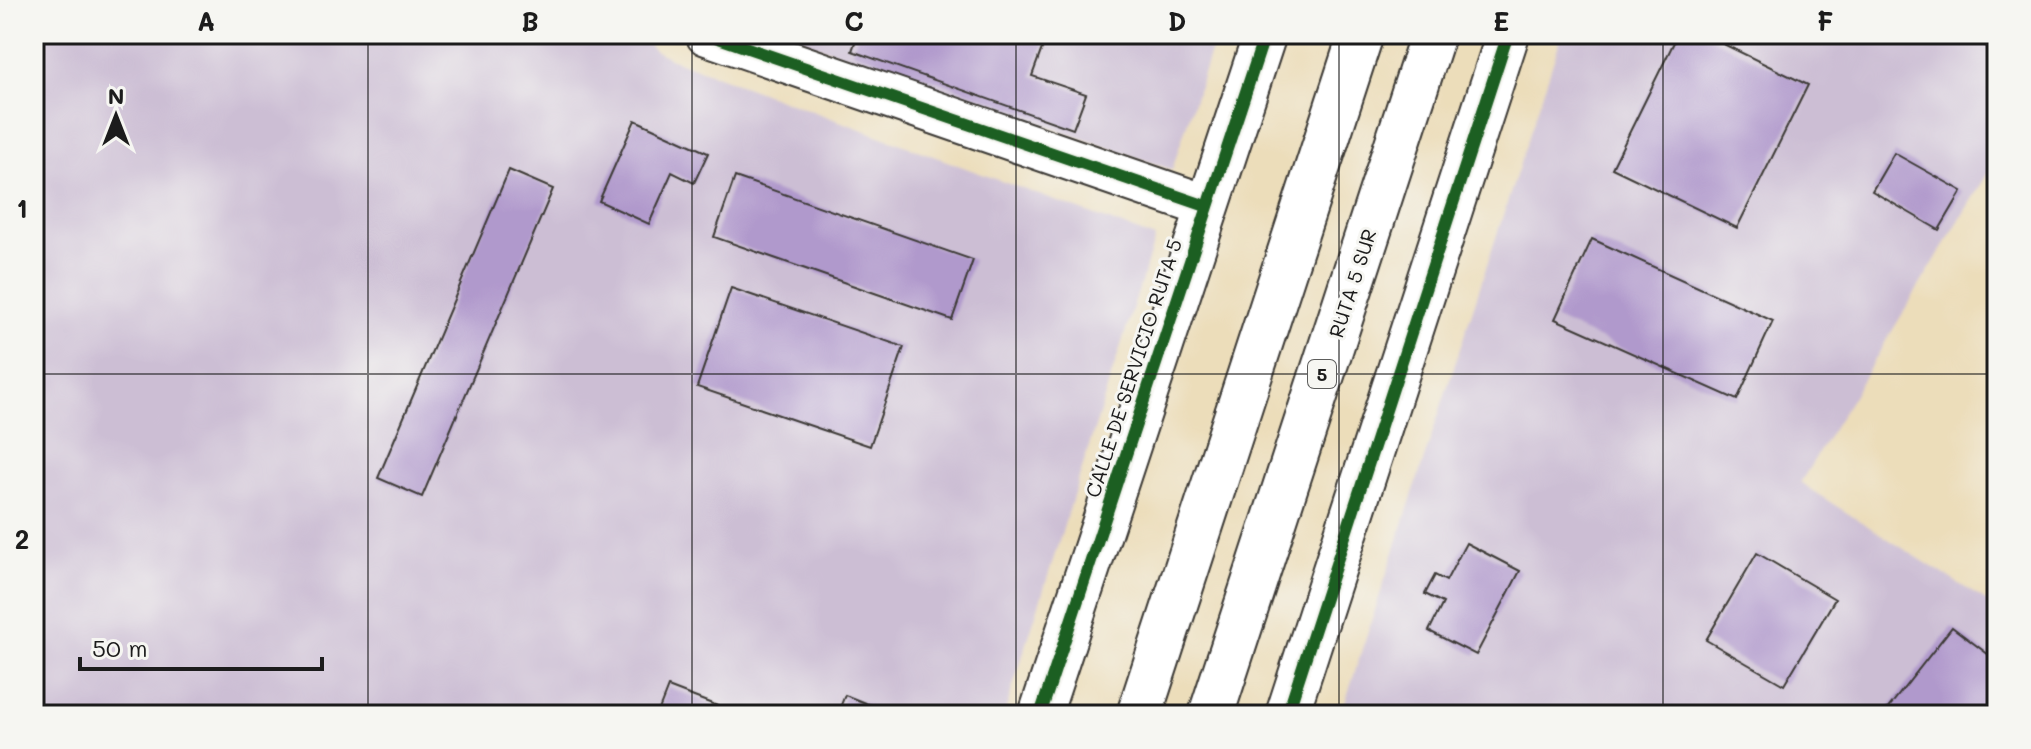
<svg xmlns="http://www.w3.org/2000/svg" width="2031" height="749" viewBox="0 0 2031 749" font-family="Mali,sans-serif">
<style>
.industrial{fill:#ccbed4}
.building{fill:#b099cc}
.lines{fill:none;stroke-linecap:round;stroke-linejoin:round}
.minor-casing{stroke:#3b3934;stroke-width:46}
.highway-casing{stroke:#3b3934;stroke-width:48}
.minor{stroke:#fff;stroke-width:42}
.highway{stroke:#fff;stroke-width:44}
.cycleway-casing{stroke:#f6f6f2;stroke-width:17}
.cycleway{stroke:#1b5e20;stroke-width:12}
.grid{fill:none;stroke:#1c1c1c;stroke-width:2;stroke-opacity:0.55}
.labels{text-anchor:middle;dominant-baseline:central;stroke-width:6;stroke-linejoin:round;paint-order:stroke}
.shield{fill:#f6f6f2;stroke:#5d5d5c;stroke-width:2}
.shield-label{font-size:18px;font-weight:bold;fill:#1c1c1c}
.street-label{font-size:20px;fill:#1c1c1c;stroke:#f6f6f2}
.neatline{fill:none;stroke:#1c1c1c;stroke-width:3}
.grid-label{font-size:26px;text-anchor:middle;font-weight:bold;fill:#1c1c1c}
</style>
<rect width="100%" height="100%" fill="#f6f6f2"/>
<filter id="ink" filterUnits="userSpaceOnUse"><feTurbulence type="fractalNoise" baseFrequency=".0125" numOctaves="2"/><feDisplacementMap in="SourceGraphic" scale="16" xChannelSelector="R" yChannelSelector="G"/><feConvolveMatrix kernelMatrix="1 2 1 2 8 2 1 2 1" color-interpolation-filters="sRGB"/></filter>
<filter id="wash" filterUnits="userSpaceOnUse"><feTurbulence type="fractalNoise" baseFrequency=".006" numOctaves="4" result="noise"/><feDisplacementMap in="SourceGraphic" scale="32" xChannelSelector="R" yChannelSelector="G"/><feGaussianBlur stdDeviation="1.8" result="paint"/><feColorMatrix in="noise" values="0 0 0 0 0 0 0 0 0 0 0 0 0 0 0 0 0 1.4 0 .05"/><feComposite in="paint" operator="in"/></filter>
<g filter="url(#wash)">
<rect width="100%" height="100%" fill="#ecddba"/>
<path class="industrial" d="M34,34H637L654,50L669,58L1155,238L1004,715H34Z
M783,34H1216L1172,170Z
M1562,34H1997V158L1800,483L1997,608V715H1341Z"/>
<g id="blocks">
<path class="building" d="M858,34H1017L1044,43L1032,76L1086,94L1073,129L852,51Z
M1678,34H1703L1808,85L1737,228L1612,168Z
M1964,34H1997V52Z
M635,120L708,153L694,183L672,172L649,224L599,201Z
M1894,153L1962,191L1939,230L1872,191Z
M509,170L553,189L422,497L378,478Z
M735,177L973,260L952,320L714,237Z
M1592,239L1773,321L1737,400L1555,319Z
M731,288L904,347L870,446L697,387Z
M1466,543L1520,571L1476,655L1429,631L1443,603L1425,594L1435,575L1446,581Z
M1757,553L1835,599L1784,685L1706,640Z
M1952,627L1997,661V715H1883Z
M668,687L741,715H657Z
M845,695L888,712L887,715H837Z"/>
</g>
</g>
<g filter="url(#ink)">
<use href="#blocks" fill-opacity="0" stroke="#3b3934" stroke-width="2"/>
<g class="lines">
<g class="minor-casing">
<path id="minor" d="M707,34L1206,206
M1040,715L1265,34
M1287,715L1508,34"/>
</g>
<g class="highway-casing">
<path id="highway" d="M1139,715L1361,34
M1211,715L1433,34"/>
</g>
<use href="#minor" class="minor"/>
<use href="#highway" class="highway"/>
<g class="cycleway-casing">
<path id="cycleway" d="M707,34L1206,206
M1040,715L1265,34
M1287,715L1508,34"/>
</g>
<use href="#cycleway" class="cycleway"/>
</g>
</g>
<path class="grid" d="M368,34V715M692,34V715M1016,34V715M1339,34V715M1663,34V715M34,374H1997"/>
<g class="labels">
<rect class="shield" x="1308" y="360" width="28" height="28" rx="6"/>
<g class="shield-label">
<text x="1322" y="374">5</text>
</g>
<g class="street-label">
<text transform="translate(1352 283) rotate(-72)">RUTA 5 SUR</text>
<text transform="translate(1133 368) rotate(-72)">CALLE DE SERVICIO RUTA 5</text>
</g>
</g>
<rect width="2031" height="749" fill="none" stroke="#f6f6f2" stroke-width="88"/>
<g transform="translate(116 116)" stroke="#f6f6f2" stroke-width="6" paint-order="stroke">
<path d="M0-6L14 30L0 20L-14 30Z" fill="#1c1c1c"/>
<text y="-12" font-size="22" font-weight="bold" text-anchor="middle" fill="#1c1c1c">N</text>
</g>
<path d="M80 657v12h242v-12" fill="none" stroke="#1c1c1c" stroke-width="4"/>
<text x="92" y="657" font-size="24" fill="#1c1c1c" stroke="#f6f6f2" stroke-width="6" paint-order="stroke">50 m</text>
<rect x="44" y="44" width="1943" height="661" class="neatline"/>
<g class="grid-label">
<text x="206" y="31">A</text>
<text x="530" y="31">B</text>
<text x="854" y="31">C</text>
<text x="1177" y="31">D</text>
<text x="1501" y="31">E</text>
<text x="1825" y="31">F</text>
<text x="22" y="218">1</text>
<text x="22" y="549">2</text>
</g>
</svg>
